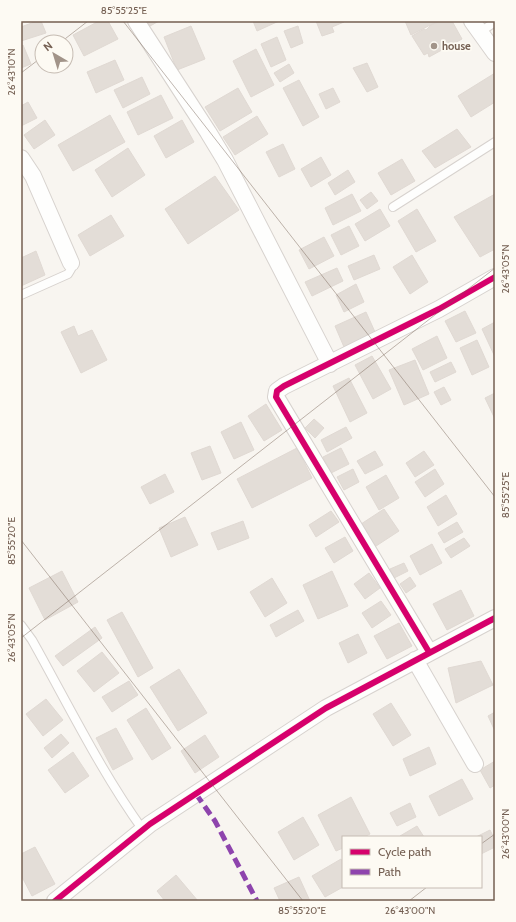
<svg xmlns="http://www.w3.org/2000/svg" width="516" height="922" viewBox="0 0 516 922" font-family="Cabin,sans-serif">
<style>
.building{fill:#e3ddd7;stroke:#e0d9d3}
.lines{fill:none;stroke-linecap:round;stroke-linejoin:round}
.service-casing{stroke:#d7d2ce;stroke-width:10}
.minor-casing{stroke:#d7d2ce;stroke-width:18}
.service{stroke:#fefefd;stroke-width:8}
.minor{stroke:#fefefd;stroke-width:16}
.quiet{stroke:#8e44ad;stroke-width:5;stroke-dasharray:10 5;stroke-linecap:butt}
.cycleway-casing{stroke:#fdfaf3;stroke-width:8}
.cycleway{stroke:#d6006c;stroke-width:6}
.ticks{fill:none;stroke:#745f52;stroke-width:1;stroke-opacity:0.45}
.poi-dot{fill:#a29489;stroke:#fdfaf3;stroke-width:1.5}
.labels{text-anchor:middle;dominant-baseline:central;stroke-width:3.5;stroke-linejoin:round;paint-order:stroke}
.poi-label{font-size:11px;font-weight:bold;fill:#745f52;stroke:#fdfaf3;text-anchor:start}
.neatline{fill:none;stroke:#745f52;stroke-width:1.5}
.ticks-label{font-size:10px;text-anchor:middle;fill:#745f52}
</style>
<rect width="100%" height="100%" fill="#f8f5f0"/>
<path class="building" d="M37,21H41L46,33L21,41V27Z
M99,21H108L118,39L84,56L73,35Z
M147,21H159L150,26Z
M253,21H279L257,31Z
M316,21H344V22L332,27L334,32L322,36Z
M405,21H438L411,35Z
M440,21H452L462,39L429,57L428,53L424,55L412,36L424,29L426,30L431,25Z
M191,26L205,59L177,70L164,37Z
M298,26L303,43L291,48L284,31Z
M277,37L286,60L271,67L261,44Z
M23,45L31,64L21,68V46Z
M256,49L274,85L251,97L233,61Z
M115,60L124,80L96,93L87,72Z
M367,63L378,87L367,92L353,68Z
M289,64L294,73L280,82L274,73Z
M495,73V102L471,117L458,96Z
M142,77L150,94L123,108L114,90Z
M299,80L319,117L303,126L283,88Z
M238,88L252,112L220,131L205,107Z
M333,88L340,102L326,109L319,94Z
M161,95L173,118L138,135L127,112Z
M28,102L37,118L21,126V106Z
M110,115L125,142L73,171L58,145Z
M257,116L268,134L235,155L223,137Z
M45,120L55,135L34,149L24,135Z
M182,120L194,142L166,158L154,136Z
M457,129L471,147L435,168L422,151Z
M283,144L295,169L279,177L266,152Z
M128,148L145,175L112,197L95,170Z
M321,157L331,175L311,187L301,169Z
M402,159L415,181L391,195L378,173Z
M348,170L355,182L335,195L328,183Z
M215,176L239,210L188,244L165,209Z
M371,192L378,201L367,209L360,200Z
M352,194L361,211L333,225L325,208Z
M495,194V249L480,257L454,217Z
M380,209L390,226L365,241L355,224Z
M417,209L436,241L416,252L398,221Z
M111,215L124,236L90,256L78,235Z
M349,226L359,246L341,255L331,235Z
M324,237L334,256L309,269L299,250Z
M36,251L45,275L21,286V258Z
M374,255L380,269L354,280L348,266Z
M412,255L428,282L410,294L393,267Z
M337,268L343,281L312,296L305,282Z
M356,284L364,302L344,312L336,295Z
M465,311L476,333L456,342L445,321Z
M366,312L375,332L344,347L335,326Z
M495,322V357L482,329Z
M74,326L78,336L92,330L107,360L81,373L61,332Z
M437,336L447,358L423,370L412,349Z
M477,340L489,367L472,375L460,348Z
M372,356L391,389L373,399L355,365Z
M415,360L429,394L404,405L389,370Z
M451,362L456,372L435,382L430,372Z
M349,378L367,413L350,422L333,386Z
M444,387L451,400L441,405L434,392Z
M495,393V419L485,398Z
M266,404L282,430L264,441L248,416Z
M314,419L324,428L315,438L305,428Z
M241,422L254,450L234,459L221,432Z
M346,427L352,438L327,452L321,440Z
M210,446L221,473L202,480L191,453Z
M297,448L312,478L252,508L237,479Z
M341,448L349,464L331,473L323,457Z
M375,451L383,465L365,474L357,461Z
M424,451L434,465L415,477L406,463Z
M353,469L359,482L344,490L337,477Z
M435,469L444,484L425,497L415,482Z
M165,474L174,492L150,504L141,487Z
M386,475L399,498L379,510L366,487Z
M446,495L457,514L438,526L427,507Z
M384,509L399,531L373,548L358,526Z
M331,511L339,522L316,537L309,525Z
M185,517L198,545L171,557L159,528Z
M243,521L249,538L218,550L211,533Z
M457,522L463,532L444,543L438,533Z
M345,537L353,551L334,563L325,548Z
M464,538L470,546L451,558L445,549Z
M432,544L442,563L420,575L410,556Z
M404,563L408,571L394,578L390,569Z
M62,571L78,602L45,620L29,588Z
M332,571L348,606L318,619L303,585Z
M369,573L380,588L365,599L354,584Z
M410,577L416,586L406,593L400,584Z
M272,578L287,603L265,617L250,592Z
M461,590L474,616L447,630L433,604Z
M381,601L391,615L372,628L362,613Z
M298,610L304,621L276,637L270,625Z
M122,612L153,668L138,677L107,620Z
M399,623L412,646L387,659L374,636Z
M95,627L102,638L63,666L55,656Z
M358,634L367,653L348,663L339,643Z
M102,652L119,673L94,692L77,671Z
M481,661L493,685L456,703L448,668Z
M179,669L207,713L178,731L150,687Z
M129,681L138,695L112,712L102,697Z
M46,699L63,720L43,736L26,714Z
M391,703L411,735L393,746L373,714Z
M146,708L171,748L152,760L127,720Z
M495,712V728L494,729L488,716Z
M116,728L133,759L113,770L96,738Z
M61,734L69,743L52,758L44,748Z
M205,735L219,757L195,773L181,751Z
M429,747L436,764L410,776L403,759Z
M73,752L89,776L65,793L48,770Z
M495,761V785L490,788L480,770Z
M462,779L473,799L439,816L429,796Z
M351,797L370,834L364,837H343V848L336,851L318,815Z
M410,803L416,817L397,826L390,813Z
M303,817L319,845L294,860L278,832Z
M417,826L424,837H401L400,836Z
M490,830L495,840V847L481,854V837H476Z
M35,847L55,884L32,896L21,875V854Z
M341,859L343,863V887L325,897L312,876Z
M176,875L198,901H165L157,891Z
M299,877L310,901H280L274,888Z"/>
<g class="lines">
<g class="service-casing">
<path id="service" d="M480,32L495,22
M393,207L495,142
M21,295L68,274L71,269V263
M21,625L32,640C68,704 100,770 143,830"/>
</g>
<g class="minor-casing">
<path id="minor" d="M136,21L208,132L225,160L330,364
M472,21L495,53
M21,158L33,176L71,263
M429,652L276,397L277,391L284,386L439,309L495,277
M415,660L475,764
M55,901L150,824L326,708L495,618"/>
</g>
<use href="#service" class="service"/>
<use href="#minor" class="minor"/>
<path class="quiet" d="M196,794L215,821L257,901"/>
<g class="cycleway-casing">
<path id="cycleway" d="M429,652L276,397L277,391L284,386L439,309L495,277
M55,901L150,824L326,708L495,618"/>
</g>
<use href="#cycleway" class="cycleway"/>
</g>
<path class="ticks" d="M123,21L495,497M61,42L88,21M21,73L42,57M21,540L303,901M21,638L495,268M481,844L495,834M409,901L427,887"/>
<circle class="poi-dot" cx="434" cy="46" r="4"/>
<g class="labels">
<g class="poi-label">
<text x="442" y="46">house</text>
</g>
</g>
<rect width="516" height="922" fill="none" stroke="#fdfaf3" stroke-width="44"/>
<rect x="342" y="836" width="140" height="52" fill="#fdfaf3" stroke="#c6bcb3"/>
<rect x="350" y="849" width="20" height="6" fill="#d6006c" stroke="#c6bcb3"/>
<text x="378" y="856" font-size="12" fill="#745f52">Cycle path</text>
<rect x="350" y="869" width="20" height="6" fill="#8e44ad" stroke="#c6bcb3"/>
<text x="378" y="876" font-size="12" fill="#745f52">Path</text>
<g transform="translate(54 54) rotate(322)"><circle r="19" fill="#fdfaf3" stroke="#c6bcb3"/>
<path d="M0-3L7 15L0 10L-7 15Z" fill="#a29489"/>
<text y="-6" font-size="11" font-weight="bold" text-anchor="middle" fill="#745f52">N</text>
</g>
<rect x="22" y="22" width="472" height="878" class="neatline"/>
<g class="ticks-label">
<text x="124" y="14">85°55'25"E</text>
<text transform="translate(11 72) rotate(-90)" y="4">26°43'10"N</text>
<text transform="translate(505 269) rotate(-90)" y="4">26°43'05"N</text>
<text transform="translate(505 495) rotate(-90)" y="4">85°55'25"E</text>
<text transform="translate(11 541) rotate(-90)" y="4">85°55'20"E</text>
<text transform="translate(11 638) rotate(-90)" y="4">26°43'05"N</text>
<text transform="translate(505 834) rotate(-90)" y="4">26°43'00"N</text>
<text x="302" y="914">85°55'20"E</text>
<text x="410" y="914">26°43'00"N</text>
</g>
</svg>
